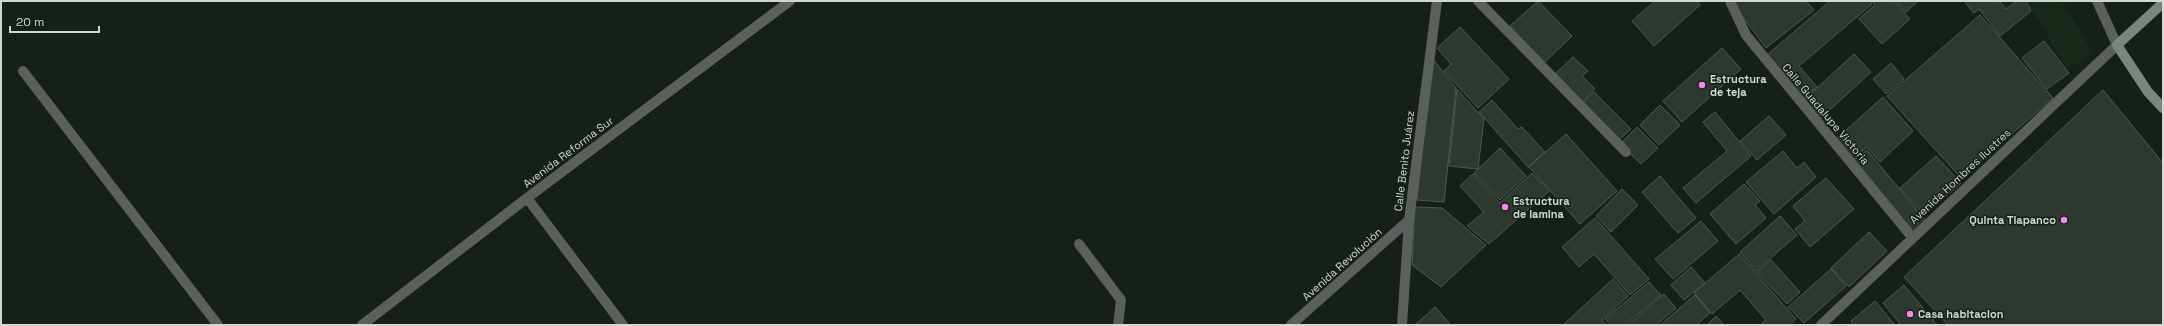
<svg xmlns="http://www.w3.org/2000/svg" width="2164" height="326" viewBox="0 0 2164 326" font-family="'Space Grotesk',sans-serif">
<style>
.built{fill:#18281b}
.building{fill:#2d382f;stroke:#4d594f}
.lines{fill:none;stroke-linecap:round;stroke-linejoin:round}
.street{stroke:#5a605b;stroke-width:10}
.secondary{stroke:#7d867e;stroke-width:10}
.poi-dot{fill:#f688ec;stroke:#162018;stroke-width:1.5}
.labels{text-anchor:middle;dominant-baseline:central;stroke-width:3;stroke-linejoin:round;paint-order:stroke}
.poi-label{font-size:11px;font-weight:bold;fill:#d1d8d2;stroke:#162018;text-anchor:start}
.street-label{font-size:11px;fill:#d1d8d2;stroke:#162018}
</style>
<rect width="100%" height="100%" fill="#162018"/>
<path class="built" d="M2027,1H2063L2093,54L2067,69Z"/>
<path class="building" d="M1538,1L1572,36L1544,63L1510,26Z
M1655,1H1697L1700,5L1654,46L1632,21Z
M1737,1H1806L1814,10L1766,48L1733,4Z
M1830,1H1870L1872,4L1799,66L1817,87L1803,99L1766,56Z
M1872,1H1894L1910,19L1882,44L1859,19L1875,5Z
M1896,1H1918L1906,12Z
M1964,1H1999L2006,9L2017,1H2026L2031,11L2000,36L1979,9L1974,13Z
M1980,15L2053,98L1961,178L1887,96Z
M1460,27L1509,79L1478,108L1444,71L1451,64L1437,48Z
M2044,41L2069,73L2047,89L2022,58Z
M1722,48L1741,69L1682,122L1663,101Z
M1854,54L1871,72L1820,119L1803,101Z
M1573,57L1588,71L1582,76L1595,89L1582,102L1554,75Z
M1432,58L1456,88L1444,202L1417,200Z
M1891,63L1904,79L1886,94L1873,79Z
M1457,89L1484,119L1478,169L1449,166Z
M2103,90L2163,163V325H1948L1904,277Z
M1594,92L1631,129L1618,141L1581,105Z
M1883,97L1913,131L1880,162L1867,147L1854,159L1836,139Z
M1492,100L1518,129L1522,127L1545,152L1528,167L1479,112Z
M1660,105L1680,125L1659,145L1640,125Z
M1715,112L1751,156L1696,203L1683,188L1727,151L1703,122Z
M1769,116L1786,135L1757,160L1740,141Z
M1637,127L1658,148L1641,164L1620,144Z
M1566,134L1617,191L1580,224L1529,167Z
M1500,148L1526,176L1500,200L1474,173Z
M1867,150L1927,222L1913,234L1852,162Z
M1783,151L1797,168L1804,162L1816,177L1774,214L1746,182Z
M1936,156L1961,183L1924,215L1900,188Z
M1532,173L1549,191L1489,244L1467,226L1484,212L1460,186L1473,174L1500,203Z
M1660,176L1696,218L1678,233L1642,192Z
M1826,178L1854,209L1810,247L1795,229L1805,221L1793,206Z
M1744,184L1760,201L1755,205L1766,218L1736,244L1710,214Z
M1622,189L1638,205L1611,232L1596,216Z
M1415,207L1442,208L1486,245L1441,287L1412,265Z
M1780,216L1797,235L1756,271L1740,252Z
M1595,218L1649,279L1630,295L1594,254L1579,267L1562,247Z
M1701,221L1718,241L1673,279L1655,259Z
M1869,232L1887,251L1849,287L1831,268Z
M1739,254L1796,319L1789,325H1760L1766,320L1740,290L1712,314L1694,293Z
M1771,260L1800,292L1787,304L1757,272Z
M1691,267L1705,283L1684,300L1671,285Z
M1831,269L1846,286L1804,323L1788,307Z
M1613,279L1628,296L1602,320L1606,325H1563Z
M1649,282L1661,295L1625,325H1610L1605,319Z
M1904,285L1937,325H1901L1883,303Z
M1664,294L1676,308L1656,325H1628Z
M1695,295L1710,313L1696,325H1660Z
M1875,301L1895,325H1854L1851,321Z
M1435,307L1451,325H1415Z
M1716,316L1724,325H1707Z"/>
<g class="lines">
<path class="street" d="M1478,1L1626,152
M1730,1L1746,35L1912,237
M23,71L218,325
M527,198L623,325
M1079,244L1121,300L1118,325
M362,325L527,198L790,1
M1291,325L1409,220
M1402,325L1409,220L1437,1
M1821,325L2117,45L2097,1"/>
<path class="secondary" d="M2163,3L2117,45L2148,92L2163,108"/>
</g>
<g class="poi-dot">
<circle cx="1702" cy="85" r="4"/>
<circle cx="1505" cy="207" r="4"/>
<circle cx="2064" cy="220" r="4"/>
<circle cx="1910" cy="314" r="4"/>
</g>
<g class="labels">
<g class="poi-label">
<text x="1710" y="79">Estructura<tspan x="1710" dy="13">de teja</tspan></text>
<text x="1513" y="201">Estructura<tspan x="1513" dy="13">de lamina</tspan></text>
<text x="2056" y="220" text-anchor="end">Quinta Tlapanco</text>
<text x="1918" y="314">Casa habitacion</text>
</g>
<g class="street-label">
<text transform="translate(1826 114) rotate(50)">Calle Guadalupe Victoria</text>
<text transform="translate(568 152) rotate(-37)">Avenida Reforma Sur</text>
<text transform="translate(1404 161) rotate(-83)">Calle Benito Juárez</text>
<text transform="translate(1960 176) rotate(-43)">Avenida Hombres Ilustres</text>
<text transform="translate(1342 264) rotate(-42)">Avenida Revolución</text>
</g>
</g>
<rect width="2164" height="326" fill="none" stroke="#d1d8d2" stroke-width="4"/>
<path d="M10 26v6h89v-6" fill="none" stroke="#d1d8d2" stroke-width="2"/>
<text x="16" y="26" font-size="12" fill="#d1d8d2" stroke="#162018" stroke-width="3" paint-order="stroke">20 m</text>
</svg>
